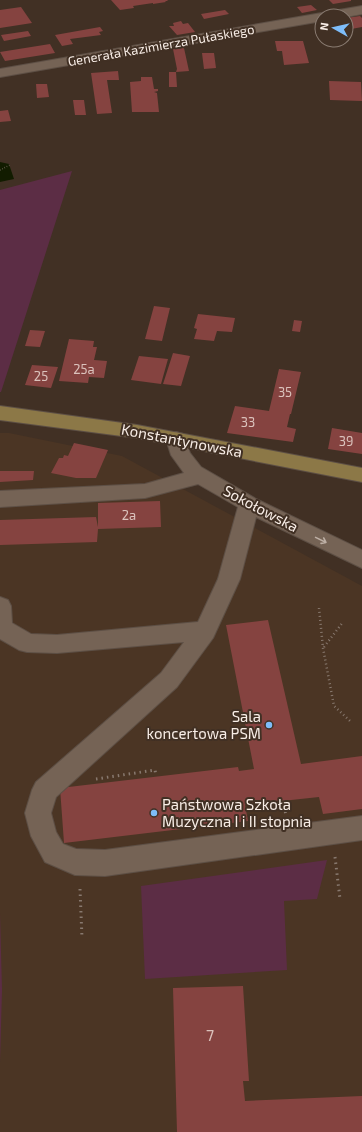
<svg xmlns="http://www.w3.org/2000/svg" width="362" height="1132" viewBox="0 0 362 1132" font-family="'Exo 2',sans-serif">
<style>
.built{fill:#4b3524}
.green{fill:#5c2d45}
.water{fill:#121c00}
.building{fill:#854340}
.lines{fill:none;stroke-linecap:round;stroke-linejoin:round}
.minor-casing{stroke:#5d4f45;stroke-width:2}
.major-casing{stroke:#5d4f45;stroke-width:2}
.path-far2{stroke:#88796f;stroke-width:1.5;stroke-dasharray:0.5 2;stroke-linecap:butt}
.path-far1{stroke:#88796f;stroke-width:2.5;stroke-dasharray:1 3;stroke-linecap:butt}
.path{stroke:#88796f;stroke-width:3;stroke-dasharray:1.5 4;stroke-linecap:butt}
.minor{fill:#756355;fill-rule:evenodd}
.major{fill:#8c7847;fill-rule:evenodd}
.oneway{stroke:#bdafa5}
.poi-dot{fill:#7ebdf9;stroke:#413024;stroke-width:1.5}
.labels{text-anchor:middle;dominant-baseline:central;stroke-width:4;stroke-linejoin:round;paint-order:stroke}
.far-street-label{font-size:13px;fill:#f8ede6;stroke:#413024}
.number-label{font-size:13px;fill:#dbc2bc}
.street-label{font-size:15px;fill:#f8ede6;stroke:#413024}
.poi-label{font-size:15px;fill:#f8ede6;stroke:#413024;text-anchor:end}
.near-number-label{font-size:16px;fill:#dbc2bc}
</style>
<rect width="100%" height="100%" fill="#413024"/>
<path class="built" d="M0,433H9L122,456L362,586V1132H0Z"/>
<path class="green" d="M72,171L1,392H0V190Z
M327,860L317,899L284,901L287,970L145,979L141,886Z
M0,913L2,990L0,1063Z"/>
<path class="water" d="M0,162L9,164L14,179L0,182Z"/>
<path class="building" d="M111,0H167L168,1H165L166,2L153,4V3L133,6L134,8L120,10Z
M329,0H351V1L333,4Z
M311,5L317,10L302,13L297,7Z
M21,7L32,23L0,28V10Z
M225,10L229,14L204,19L201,14Z
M360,16L362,18V27L346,30V18Z
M181,21L183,24L188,23L195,32L177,35L169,26H174L173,23Z
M100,27L103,31L99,32L101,35L70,39L73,44L62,46L55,35Z
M28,31L31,36L4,41L1,35Z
M275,41H303L309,63L284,65L282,51H277Z
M50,44L55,53L5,61L0,52Z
M184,48L189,71L176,72L177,87H169V72H176L177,69L173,49Z
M202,53H214L216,68L204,69Z
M118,71L119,80H107L112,113L97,114L91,73Z
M141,77H152L154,89H158V91L154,92L157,93L159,112H132L130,82L141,81Z
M329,81L361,82L362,101L330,100Z
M36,84H47L49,97L37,98Z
M73,100H84L86,115H75Z
M8,110L11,121L0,122V111Z
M154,306L170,308L162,341L145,339Z
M198,314L235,318L232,332L217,331L214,341L194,339L197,329L194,328Z
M294,320L302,321L300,332L292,331Z
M30,330L45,331L40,347L25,346Z
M69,339L94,341L93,347H97L94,360L107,361L104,378L89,377L88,383L59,381Z
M173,353L190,356L181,386L163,384Z
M139,356L168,359L161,384L131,380Z
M32,365L58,367L51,388L25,385Z
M279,369L301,372L291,414H290L287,427L296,429L293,442L227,433L235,406L269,411Z
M332,428L362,433V454L328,449Z
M74,443L108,450L96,478H76L51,473L59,458H63L64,455L68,456Z
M0,471H34L33,480L0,482Z
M160,501L161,527L98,529L97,542L0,545V520L96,517L98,527V503Z
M268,620L301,764L362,756V809L323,814L319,797L245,805L248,821L64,843L60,788L238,767L239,771L254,769L226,625Z
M243,986L249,1081H243L245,1101L362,1096V1132H177L173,988Z"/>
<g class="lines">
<g class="minor-casing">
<path id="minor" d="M362,6V14L346,17L322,16V21L0,77V69Z
M176,432L183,434L190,453L201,467L256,499L362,550V568L256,517L240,579L213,638L177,687L56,797L51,813L56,832L63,844L76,849L105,850L362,816V840L105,876L75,875L45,862L31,836L25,813L32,790L36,782L161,673L184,642L57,653L27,652L19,650L0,639V597L8,600L11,606L12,623L31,634L57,635L198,622L218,579L238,507L198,484L145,498L0,507V491L145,484L184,473L171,455L166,439L169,434Z"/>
</g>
<g class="major-casing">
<path id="major" d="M0,406L137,425L362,468V482L137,438L0,420Z"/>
</g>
<path class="path-far2" d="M0,170L10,165"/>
<path class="path-far1" d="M319,608L323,648L334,706L350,721
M324,647L343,622"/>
<path class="path" d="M96,779L155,770L156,776
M282,801L286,814
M335,857L340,899
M80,889L82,938"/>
<use href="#minor" class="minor"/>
<use href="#major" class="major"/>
</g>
<defs><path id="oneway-shaft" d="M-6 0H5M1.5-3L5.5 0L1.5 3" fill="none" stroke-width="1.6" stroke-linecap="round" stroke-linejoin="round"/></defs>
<use class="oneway" href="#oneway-shaft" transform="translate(321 540) rotate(26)"/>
<g class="poi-dot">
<circle cx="269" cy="725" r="4"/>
<circle cx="154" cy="813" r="4"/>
</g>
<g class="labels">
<g class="far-street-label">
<text transform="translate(161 45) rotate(-10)">Generała Kazimierza Pułaskiego</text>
</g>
<g class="number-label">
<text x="84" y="369">25a</text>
<text x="41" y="376">25</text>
<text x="285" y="392">35</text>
<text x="248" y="422">33</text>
<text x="346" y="441">39</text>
<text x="129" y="515">2a</text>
</g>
<g class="street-label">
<text transform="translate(182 440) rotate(11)">Konstantynowska</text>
<text transform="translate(261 508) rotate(28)">Sokołowska</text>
</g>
<g class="poi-label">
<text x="261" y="716">Sala<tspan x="261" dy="17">koncertowa PSM</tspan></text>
<text x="162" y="804" text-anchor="start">Państwowa Szkoła<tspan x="162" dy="17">Muzyczna I i II stopnia</tspan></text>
</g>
<g class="near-number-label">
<text x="210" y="1034">7</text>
</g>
</g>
<g transform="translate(334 28) rotate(278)"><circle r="19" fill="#413024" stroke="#8a7c72"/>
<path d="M0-3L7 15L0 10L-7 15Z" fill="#7ebdf9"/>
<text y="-6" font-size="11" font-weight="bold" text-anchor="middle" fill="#f8ede6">N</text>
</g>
</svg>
